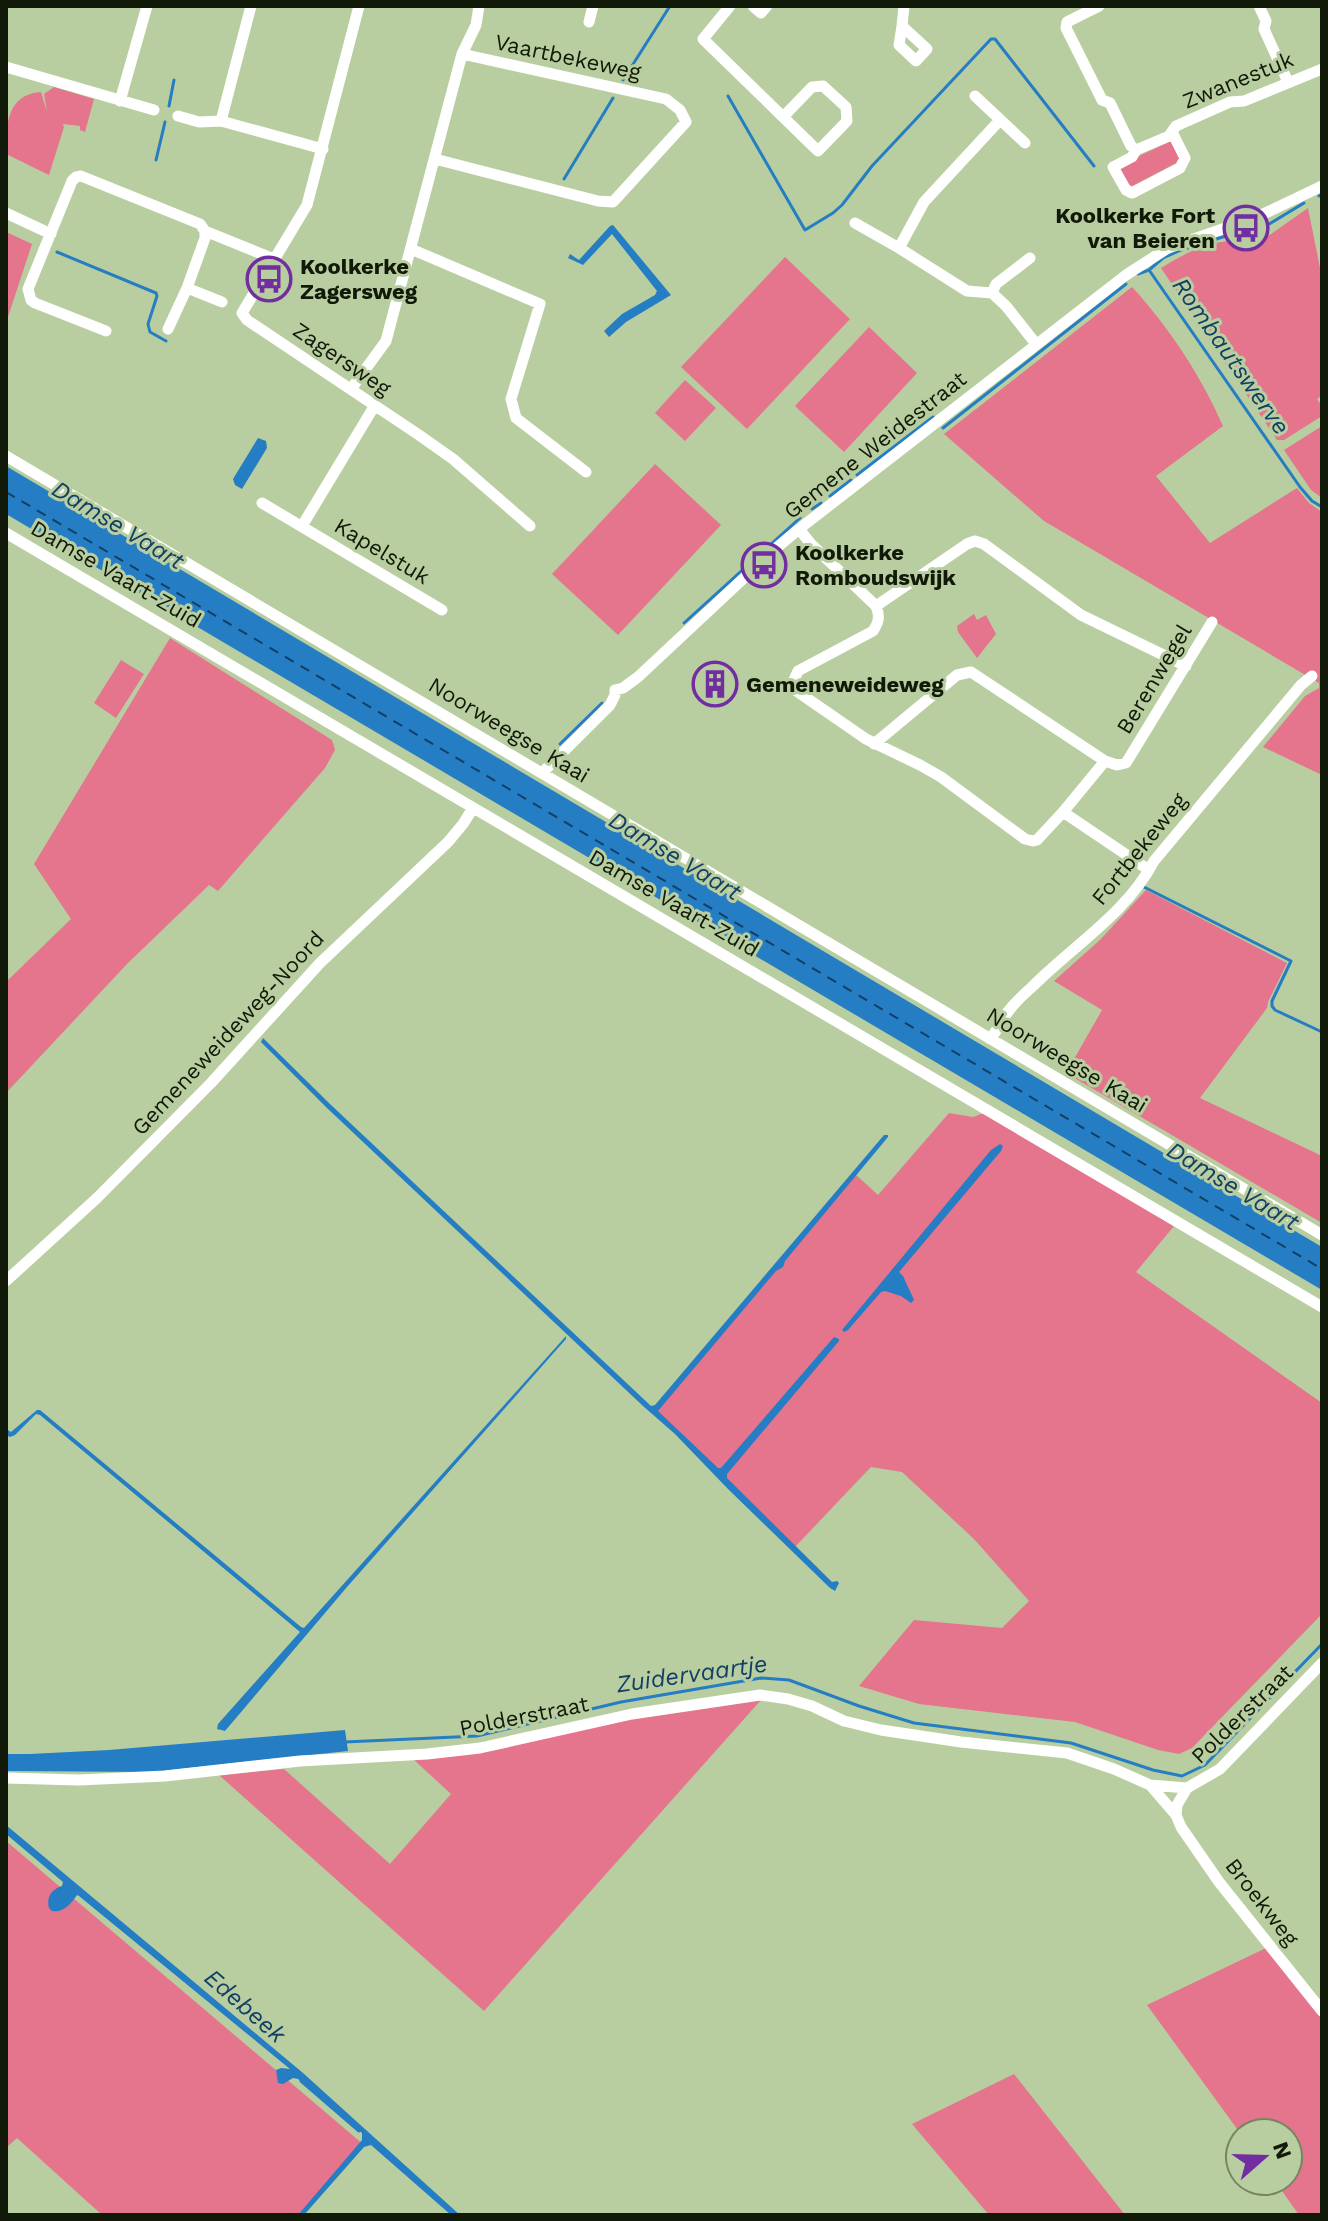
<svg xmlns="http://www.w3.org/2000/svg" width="1328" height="2221" viewBox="0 0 1328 2221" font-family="'Work Sans',sans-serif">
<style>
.green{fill:#e5748d}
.water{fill:#257dc3}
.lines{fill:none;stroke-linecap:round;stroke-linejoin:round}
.stream{stroke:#257dc3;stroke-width:3}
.ferry{stroke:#133f64;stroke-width:2;stroke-dasharray:10 8;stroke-linecap:butt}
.minor{stroke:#fff;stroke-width:11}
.labels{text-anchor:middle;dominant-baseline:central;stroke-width:6;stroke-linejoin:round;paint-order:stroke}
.street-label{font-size:22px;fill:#111908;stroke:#b9cea0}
.poi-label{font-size:22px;font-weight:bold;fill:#111908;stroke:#b9cea0;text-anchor:start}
.water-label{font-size:24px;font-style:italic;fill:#133f64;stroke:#b9cea0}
</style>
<rect width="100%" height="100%" fill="#b9cea0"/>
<path class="green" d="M54,87L94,99L85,132L80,130V126L63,124L64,127L49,175L6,154C6,127 6,94 41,92L47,112L44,94Z
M1169,142H1174L1181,157L1178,162L1132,186L1126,183L1120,168L1122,164Z
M1308,208L1322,278V395L1317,399L1322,406V416L1284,440H1277L1161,268C1187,252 1221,234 1252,244L1271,234Z
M6,232L32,244L6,323Z
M785,257L850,319L747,429L681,367Z
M1132,287C1169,327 1201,376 1223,426L1156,476L1210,543L1297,488L1309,503L1322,512V775L1263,747L1305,696L1319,688V683L1044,521L944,434Z
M869,327L917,373L844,452L795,406Z
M685,380L716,408L685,441L655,413Z
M1322,426V498L1311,490L1284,450Z
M655,464L721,525L618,635L552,574Z
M974,614L977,620L986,615L996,634L977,658L958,632L957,626Z
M170,638L332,740L335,750L325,768L218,891L209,885L128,963L6,1093V982L71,919L34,864Z
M121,660L144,674L116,718L94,703Z
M1146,890L1287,963L1268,1002L1267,1008L1200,1098L1322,1156V1223L1066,1073L1102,1010L1054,981L1100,940Z
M949,1113L973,1117L984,1113L1174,1226L1136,1272L1322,1403V1614L1192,1748L1179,1754L1158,1750L1075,1722L919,1704L859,1686L914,1620L1002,1628L1029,1601L974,1539L902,1472L871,1467L793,1549L655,1410L854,1173L878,1195Z
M761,1700L484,2011L219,1775L284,1769L390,1864L451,1794L413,1759L457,1756L492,1750L623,1720Z
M6,1841L364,2145L300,2215H102L17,2138L6,2148Z
M1266,1948L1322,2015V2215H1299L1275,2181H1288V2133H1240L1147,2005Z
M1014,2074L1125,2215H989L912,2124Z"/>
<path class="water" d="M613,225L671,295L626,322L609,337L604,331L622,314L655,295L657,291L612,234L583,265L568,258L570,254L579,260L610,226Z
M258,438L266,441L267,448L242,489L235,485L233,479Z
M6,466L1322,1247V1290L6,514Z
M263,1038L330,1104L651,1406L655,1405L884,1135H888V1137L785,1261L783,1267L776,1271L658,1411L718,1468H721L834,1337L839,1339V1341L727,1474V1478L832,1582L837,1581L839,1583L835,1591L830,1588L728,1489L675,1434L643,1406L327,1108L261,1042Z
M1000,1144L1003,1146L1001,1151L899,1272L903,1276L914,1300L911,1303L901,1296L885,1291L881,1292L848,1330L844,1332L842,1330L991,1150Z
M566,1336V1339L347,1587L225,1731L217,1729L218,1724L300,1632L40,1415L36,1414L15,1435L10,1437L6,1435V1429L11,1432L37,1410H40L301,1627L304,1628Z
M345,1730L348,1751L151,1772L6,1771V1754H30L109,1750Z
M6,1825L303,2073L460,2215H451L371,2145L364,2147L304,2215H298L362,2140V2133L298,2079L293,2078L283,2084L278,2083L276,2070L281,2068L290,2069L79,1896L77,1895C71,1904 63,1913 52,1911L49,1908C46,1897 52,1889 62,1886L63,1882L6,1834Z"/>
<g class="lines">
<path class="stream" d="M623,80L670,6
M728,96L805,230L833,213L842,205L872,166L991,39H995L1094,166
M169,106L174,80
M156,160L165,122
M564,179L613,98
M1319,196L1322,194
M57,252L156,293L157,296L148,324L150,332L166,341
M1149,270L1163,258L1181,250L1226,236L1256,232L1304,203
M1138,274L1149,270L1300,487L1312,501L1322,507
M943,428L1126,284
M857,475L933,417
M830,496L851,480
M812,509L821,503
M684,623L800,518
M560,744L602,703
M1142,886L1291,961L1272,1001V1006L1275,1010L1322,1032
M345,1742L477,1736L621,1702L761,1678L789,1680L859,1706L914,1723L1071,1743L1153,1770L1182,1776L1205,1765L1322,1644
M301,2081L359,2131"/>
<path class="ferry" d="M6,492L1322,1269"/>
<path class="minor" d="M359,6L307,205L242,313L247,320L419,435L453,459L530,526
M730,6L703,39L818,151L847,121L846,107L823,86L812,87L783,117
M753,6L761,13L767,6
M1099,6L1067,22L1066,28L1102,100L1110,103L1131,146L1136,150
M1259,6L1266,21L1264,29L1288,82
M589,22L593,6
M902,26L899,45L916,61L927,49L902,26L904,6
M6,67L154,110
M975,96L1025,143
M120,101L147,6
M178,116L199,122L221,121L323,149
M221,121L251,6
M1172,132L1185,158L1180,168L1132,193L1126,190L1113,167L1132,157L1136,150L1169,136L1176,126L1230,102L1244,101L1322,69
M435,159L598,201L613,202L686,122L680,110L666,99L462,54
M6,213L51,234
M855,223L899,248L967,291L992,293L1006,306L1036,344
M205,231L274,259
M899,248L924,202L1000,120
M411,249L540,304L511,399L516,418L586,472
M187,288L222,302
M992,293L996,284L1030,258
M106,331L35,303L31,300L28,289L72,181L76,177L81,176L200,224L205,231V238L187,288L168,329
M351,389L386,341L462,54L476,25L479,6
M6,456L1322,1235
M262,503L442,610
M302,526L375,405
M799,529L811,544L876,606
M6,533L1322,1307
M876,606C880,616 879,622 873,631L798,671L793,682L795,690L866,739L920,765L941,777L1025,839L1033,841L1037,840L1063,812L1149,870
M876,606L967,544L975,541L984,544L1081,615L1186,666
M874,744L957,675L971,672L1105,761
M542,773L610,705L615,695V690L623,688L638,677L775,549L799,529L1126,275L1168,248L1257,217L1322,186
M1063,812L1105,761L1117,765L1126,763L1212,622
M990,1039C998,1030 1000,1022 1007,1013C1014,1003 1024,994 1033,986C1074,945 1127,913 1154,861L1301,685L1312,676
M6,1281L97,1198L211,1083L320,963L448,842L463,824L473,808
M6,1778L79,1780L165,1776L300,1761L427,1754L480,1748L632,1714L760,1695L788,1699L812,1706L844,1721L881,1730L961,1742L1067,1753L1114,1769L1150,1785L1187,1788L1220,1769L1322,1663
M1150,1785L1176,1815
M1187,1788L1177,1805L1176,1815L1181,1827L1219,1882L1322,2011"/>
</g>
<defs>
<g id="bus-ring" transform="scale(2.3)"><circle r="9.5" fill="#b9cea0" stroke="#722da1" stroke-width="1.5"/><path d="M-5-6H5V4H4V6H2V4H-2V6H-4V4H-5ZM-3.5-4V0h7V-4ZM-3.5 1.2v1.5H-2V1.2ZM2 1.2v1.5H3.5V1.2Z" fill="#722da1"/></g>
<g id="building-ring" transform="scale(2.3)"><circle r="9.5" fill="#b9cea0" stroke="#722da1" stroke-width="1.5"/><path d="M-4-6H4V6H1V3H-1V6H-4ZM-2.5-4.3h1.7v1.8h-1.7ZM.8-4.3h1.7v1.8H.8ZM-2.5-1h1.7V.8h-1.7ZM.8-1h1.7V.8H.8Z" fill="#722da1"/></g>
</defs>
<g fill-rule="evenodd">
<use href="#bus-ring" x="1246" y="228"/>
<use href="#bus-ring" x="269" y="279"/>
<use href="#bus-ring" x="764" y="565"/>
<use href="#building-ring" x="715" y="684"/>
</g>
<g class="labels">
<g class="street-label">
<text transform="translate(568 57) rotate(12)">Vaartbekeweg</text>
<text transform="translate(1238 80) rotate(-22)">Zwanestuk</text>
<text transform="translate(342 359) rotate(34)">Zagersweg</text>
<text transform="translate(875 445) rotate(-38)">Gemene Weidestraat</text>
<text transform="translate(382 551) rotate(31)">Kapelstuk</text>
<text transform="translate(116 574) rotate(30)">Damse Vaart-Zuid</text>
<text transform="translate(1154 679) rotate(-59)">Berenwegel</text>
<text transform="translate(509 730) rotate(31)">Noorweegse Kaai</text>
<text transform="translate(1139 849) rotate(-51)">Fortbekeweg</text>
<text transform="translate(674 903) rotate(30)">Damse Vaart-Zuid</text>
<text transform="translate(228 1033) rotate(-47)">Gemeneweideweg-Noord</text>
<text transform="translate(1067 1060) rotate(31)">Noorweegse Kaai</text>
<text transform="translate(1242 1714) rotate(-44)">Polderstraat</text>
<text transform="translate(524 1716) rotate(-11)">Polderstraat</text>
<text transform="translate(1262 1902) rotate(52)">Broekweg</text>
</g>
<g class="poi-label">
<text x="1215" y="215" text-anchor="end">Koolkerke Fort<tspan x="1215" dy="25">van Beieren</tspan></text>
<text x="300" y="266">Koolkerke<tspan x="300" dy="25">Zagersweg</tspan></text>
<text x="795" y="552">Koolkerke<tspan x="795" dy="25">Romboudswijk</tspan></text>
<text x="746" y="684">Gemeneweideweg</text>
</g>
<g class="water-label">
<text transform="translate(1231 356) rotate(55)">Rombautswerve</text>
<text transform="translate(118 525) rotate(31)">Damse Vaart</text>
<text transform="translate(675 856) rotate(31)">Damse Vaart</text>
<text transform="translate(1233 1186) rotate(31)">Damse Vaart</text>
<text transform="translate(692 1674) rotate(-8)">Zuidervaartje</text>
<text transform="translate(245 2006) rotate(41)">Edebeek</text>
</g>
</g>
<rect width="1328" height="2221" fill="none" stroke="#111908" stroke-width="16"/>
<g transform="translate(1264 2157) rotate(70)"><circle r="38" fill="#b9cea0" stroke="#768663" stroke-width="2"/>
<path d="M0-6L14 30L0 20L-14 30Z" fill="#722da1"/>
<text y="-12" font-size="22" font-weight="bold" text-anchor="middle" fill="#111908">N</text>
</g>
</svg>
